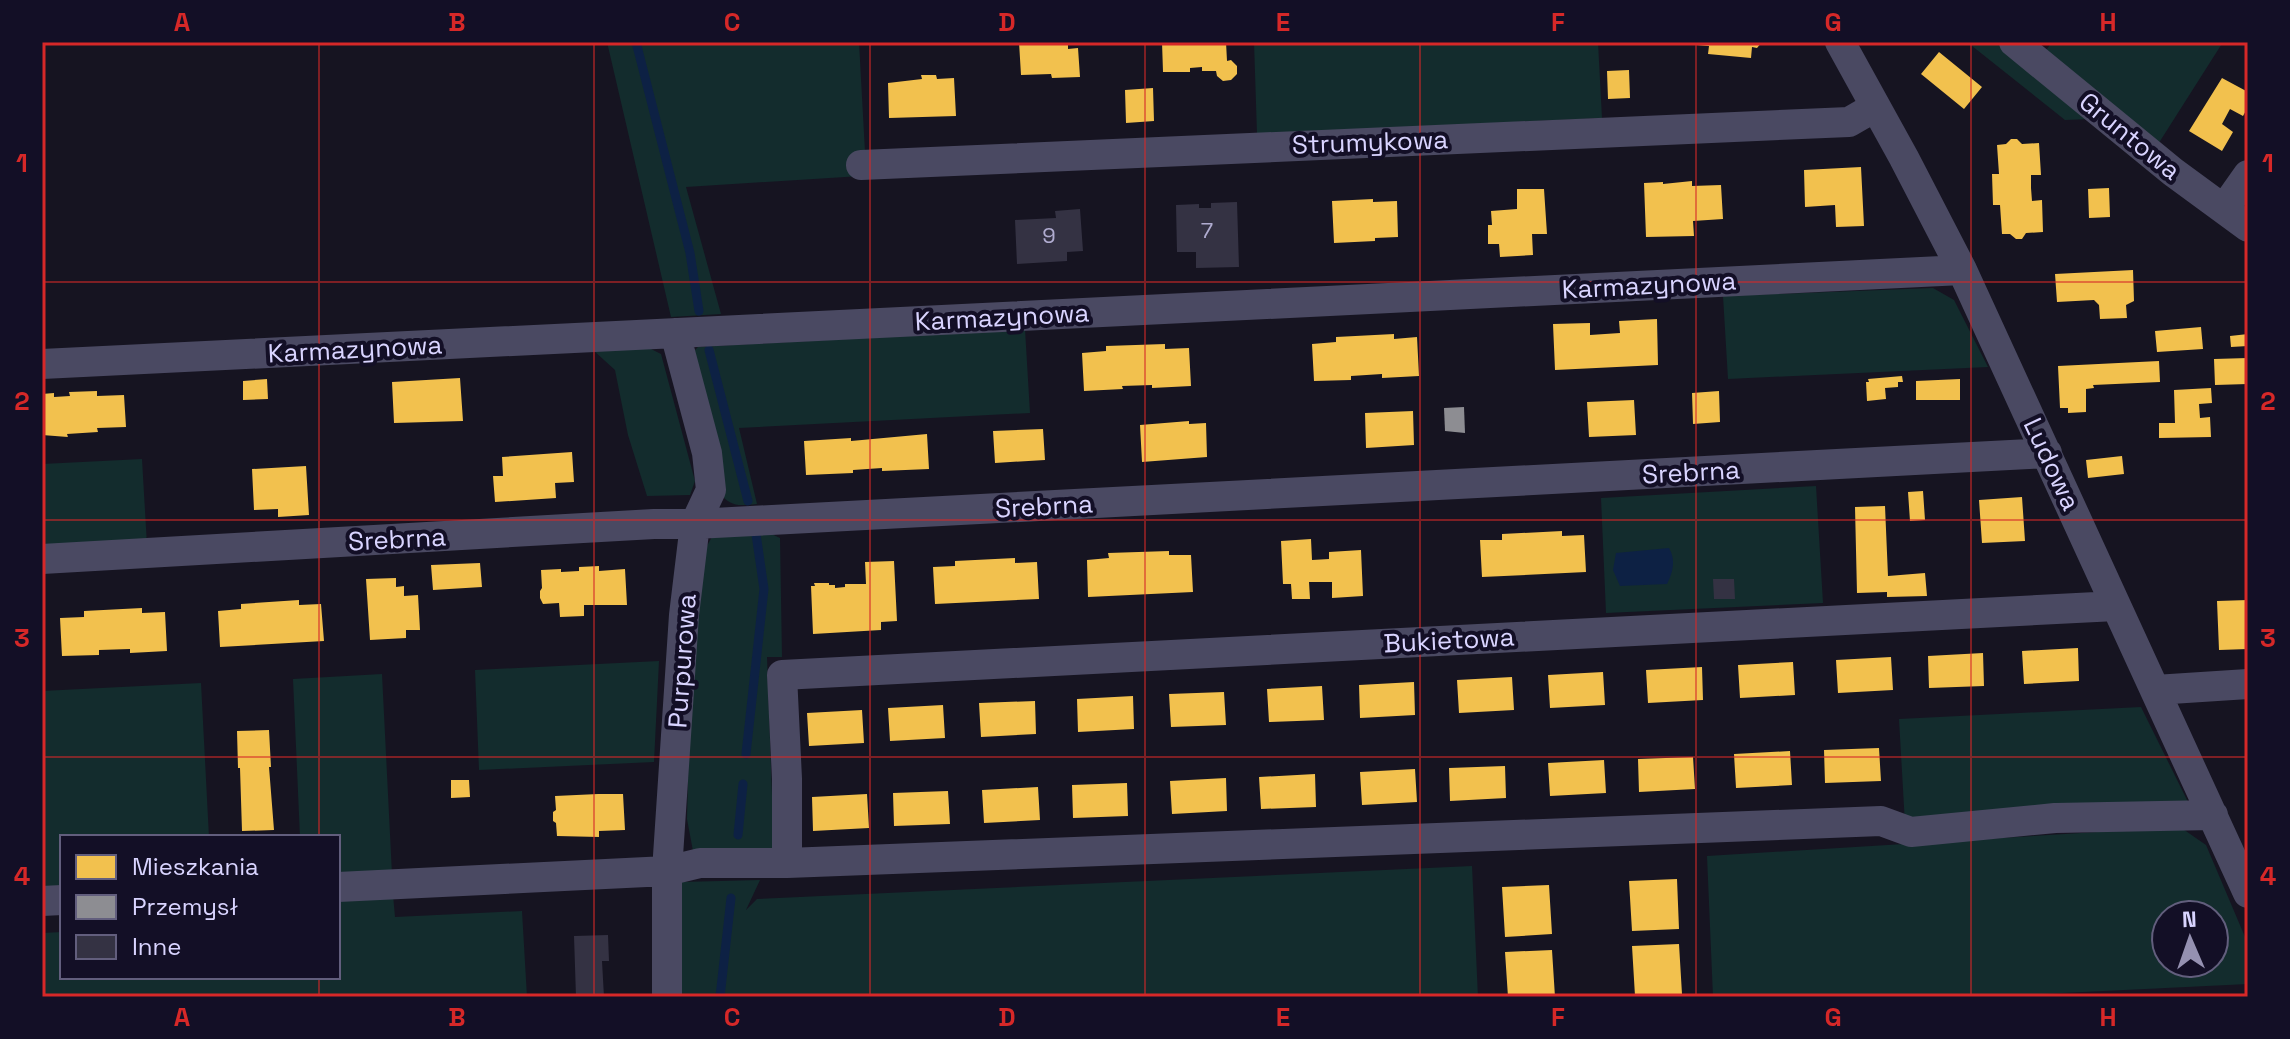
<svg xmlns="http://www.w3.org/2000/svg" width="2290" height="1039" viewBox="0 0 2290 1039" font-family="'Space Grotesk',sans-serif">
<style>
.green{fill:#132c2d;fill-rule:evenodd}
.water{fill:#0d2144}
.homes{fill:#f2c14e}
.industry{fill:#8d8d92}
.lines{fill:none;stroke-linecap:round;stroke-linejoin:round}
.stream{stroke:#0d2144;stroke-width:9}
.building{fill:#343243}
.minor{stroke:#4a4962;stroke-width:30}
.grid{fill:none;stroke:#d62828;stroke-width:2;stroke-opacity:0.55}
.labels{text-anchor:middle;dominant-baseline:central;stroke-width:8;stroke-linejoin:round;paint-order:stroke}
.number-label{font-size:22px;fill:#b0acd0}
.street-label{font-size:26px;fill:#d9d4ff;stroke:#130f26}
.neatline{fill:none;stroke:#d62828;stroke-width:3}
.grid-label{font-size:26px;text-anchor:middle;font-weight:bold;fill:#d62828}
</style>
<rect width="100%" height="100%" fill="#161421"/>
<path class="green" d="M607,42H859L865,152L861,176L686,187L721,314L671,317Z
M1254,42H1598L1602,118L1257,134Z
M1967,42H1999L2090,119L2065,120Z
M2052,42H2223L2155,149L2044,53Z
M1933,288L1954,300L1988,367L1728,379L1723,296Z
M1025,329L1030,413L739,428L757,504C736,506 732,507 717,491L689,356L698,347Z
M647,347L661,354L695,481L690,495L647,496L628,435L615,370L593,350Z
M142,459L147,545L42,551V464Z
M1816,486L1823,603L1606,613L1601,498Z
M765,531L780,538L782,657H767L774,850L693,851L687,819L691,658L703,553L713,535Z
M659,661L654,762L479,770L475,670Z
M382,674L392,874L338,876V837H300L293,679Z
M201,683L209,837H62V889L42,890V691Z
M2141,707L2189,804L1905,824L1899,719Z
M2180,827L2206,845L2248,944V984L1979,997H1713L1707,856ZM2166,915H2214V963H2166Z
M1472,866L1478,997H681V882L760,880L746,910L757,899Z
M393,895L395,917L522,911L527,997H42V933L62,932V977H338V898Z"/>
<path class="water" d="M1669,548C1676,560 1673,572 1667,584L1620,586L1613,570L1616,553Z"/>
<path class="homes" d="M1019,42H1068V49L1078,48L1080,77L1052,78L1051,74L1021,75Z
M1162,42H1226L1227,61L1231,60L1237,66V74L1231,80L1223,81L1217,76L1216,71H1202V67L1190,68V72H1163Z
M1696,42H1762L1757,48L1752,47L1751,58L1708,54L1709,46L1696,45Z
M1939,52L1982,87L1964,109L1921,74Z
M1629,70L1630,98L1608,99L1607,71Z
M921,75H936L937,79L954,78L956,116L889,118L888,83L922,79Z
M2222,78L2248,92V107L2243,116L2230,109L2222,124L2233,132L2222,151L2189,131Z
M1153,88L1154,121L1126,123L1125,90Z
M2011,139H2017L2022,144L2039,143L2041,175H2031V188L2032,201L2042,200L2043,232L2026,233L2022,239H2016L2010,234H2002L2000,205H1993L1992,174H1999L1997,145L2006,144Z
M1861,167L1864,226L1836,227L1835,205L1805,207L1804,170Z
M1692,181V186L1721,185L1723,219L1693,221L1694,236L1646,237L1644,183L1663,182V184Z
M2109,188L2110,217L2089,218L2088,189Z
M1517,189H1544L1547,234H1532L1533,255L1500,257L1499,244H1488V225H1492L1491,211L1517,209Z
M1373,199V202L1397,201L1398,237L1375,238V241L1334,243L1332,201Z
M2133,270L2134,301L2126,305L2127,318L2100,319L2099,305L2094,300L2057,302L2055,274Z
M1657,319L1658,365L1555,370L1553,324L1590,323V335L1620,333L1619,321Z
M2201,327L2203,349L2157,352L2155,331Z
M1394,334V339L1417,337L1419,376L1382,378V374L1351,376V380L1314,381L1312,344L1336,342V337Z
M2248,334V346L2231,347L2230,336Z
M1165,344V349L1189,348L1191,386L1152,388V385L1122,386L1123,389L1084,391L1082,353L1106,351V346Z
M2248,358V384L2215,385L2214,359Z
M2159,361L2160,382L2093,385L2094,388L2086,389V412L2068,413V408H2060L2058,366Z
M1902,376L1903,382H1898V387L1885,388L1886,399L1867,401L1866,382H1869L1868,379Z
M460,378L463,421L394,423L392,382Z
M267,379L268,399L243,400V381Z
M1960,379V400H1916V381Z
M2211,388L2212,403L2199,404L2200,418L2210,417L2211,437L2159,438V423H2175L2174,390Z
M97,391V396L124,395L126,427L97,428L98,432L67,434L68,437L42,435V394L54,393V397L70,396L69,392Z
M1719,391L1720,422L1693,424L1692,393Z
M1634,400L1636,435L1589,437L1587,402Z
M1413,411L1414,445L1366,448L1365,413Z
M1189,421V424L1206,423L1207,457L1142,462L1140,425Z
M1043,429L1045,460L995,463L993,431Z
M927,434L929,469L882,471V468L853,470V473L806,475L804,441L851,438V441Z
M572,452L574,482L555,483L556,498L495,502L493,476H503L502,457Z
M2122,456L2124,474L2088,478L2086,460Z
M306,466L309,515L278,517V509L254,510L252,469Z
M1923,491L1925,520L1910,521L1908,492Z
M2022,497L2025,541L1982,543L1979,500Z
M1885,506L1888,576L1925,573L1927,596L1887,597V592L1857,593L1855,507Z
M1562,531V536L1584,535L1586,572L1482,577L1480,540H1502V534Z
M1311,539L1312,560L1329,559V552L1361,550L1363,596L1332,598V582H1309L1310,599H1292L1291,584H1283L1281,541Z
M1169,551V555H1191L1193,592L1088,597L1087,560L1109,558L1108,553Z
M1015,558V563L1037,562L1039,599L935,604L933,567L955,566V561Z
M894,561L897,621L881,622V630L813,634L811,586H815L814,583H829V585H835V588L845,587V584H866L865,562Z
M480,563L482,587L433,590L431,565Z
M599,566V571L625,569L627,605H584V616L560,617L559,603L543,604L540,598V591L542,588L541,570L561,569V572L579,571V567Z
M396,578V587L404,586V596L418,595L420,630H406V638L370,640L366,579Z
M299,600V605L321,604L324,641L220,647L218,611L241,609V604Z
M2248,600V649L2219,650L2217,601Z
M142,608V613L165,612L167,651L130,653V649L99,650V655L62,656L60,618L84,617V611Z
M2078,648L2079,681L2024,684L2022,651Z
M1983,653L1984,686L1929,688L1928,656Z
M1891,657L1893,690L1838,693L1836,660Z
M1793,662L1795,695L1740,698L1738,665Z
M1702,667L1703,700L1648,703L1646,670Z
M1603,672L1605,705L1550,708L1548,675Z
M1512,677L1514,710L1459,713L1457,680Z
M1414,682L1415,715L1360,718L1359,685Z
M1322,686L1324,720L1269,722L1267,689Z
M1224,692L1226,725L1171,727L1169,694Z
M1133,696L1134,729L1078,732L1077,699Z
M1035,701L1036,734L981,737L979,703Z
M943,705L945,738L890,741L888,708Z
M862,710L864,743L809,746L807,713Z
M269,730L271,767H269L274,830L242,831L240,768H238L237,731Z
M1879,748L1881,781L1825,783L1824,750Z
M1790,751L1792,785L1736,788L1734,754Z
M1693,757L1695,789L1639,792L1638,759Z
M1604,760L1606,793L1550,796L1548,763Z
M1505,766L1506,798L1450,801L1449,768Z
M1415,769L1417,802L1362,805L1360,772Z
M1315,774L1316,807L1261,809L1259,777Z
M1226,778L1227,811L1172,814L1170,781Z
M451,780H469L470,797L451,798Z
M1127,783L1128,816L1073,818L1072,785Z
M1038,787L1040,820L984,823L982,790Z
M948,791L950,824L894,826L893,793Z
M598,794H623L625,830L599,831V837L557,836L556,823L553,821V812L556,810L555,796Z
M867,794L869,828L813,831L812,797Z
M1677,879L1679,929L1632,931L1629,881Z
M1549,885L1552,934L1505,937L1502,887Z
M1679,944L1682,994L1635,996L1632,946Z
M1552,950L1555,997H1508L1505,952Z"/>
<path class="industry" d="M1464,407L1465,433L1445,431L1444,408Z"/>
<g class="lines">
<path class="stream" d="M636,42L690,253L699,311
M709,350L748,501
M746,754L764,589L756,534
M738,835L743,784
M720,997L731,898"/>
</g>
<path class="building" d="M1237,202L1239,267L1196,268V252H1177L1176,205L1199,204V208H1211V203Z
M1080,209L1083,251L1067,252V261L1017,264L1015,220L1056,218L1055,211Z
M1713,579H1734L1735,599H1714Z
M608,935L609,961H602L604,997H576L574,936Z"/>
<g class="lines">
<path class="minor" d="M1840,42L1904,158L1962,270L2248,893
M2014,42L2173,172L2248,227
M861,165L1849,122L1875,107
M2224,209L2248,175
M42,364L1962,270
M42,559L654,524H695L2047,453
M2155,690L2248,684
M787,863V779L782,675L2116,606
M338,887L667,871L700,863H787L1881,821L1911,832L2055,818L2213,815
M42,901L62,900
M667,997V871L684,615L695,524L711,490L707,453L675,333"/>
</g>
<path class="grid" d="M319,42V837M594,42V997M870,42V997M1145,42V997M1420,42V997M1696,42V997M1971,42V997M42,282H2248M42,520H2248M42,757H2248M319,977V997"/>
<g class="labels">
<g class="number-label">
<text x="1207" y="230">7</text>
<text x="1049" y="235">9</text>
</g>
<g class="street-label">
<text transform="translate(2130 136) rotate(39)">Gruntowa</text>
<text transform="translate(1370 142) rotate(-2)">Strumykowa</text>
<text transform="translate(1649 285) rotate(-3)">Karmazynowa</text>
<text transform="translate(1002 317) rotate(-3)">Karmazynowa</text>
<text transform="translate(355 349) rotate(-3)">Karmazynowa</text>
<text transform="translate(2052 464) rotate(65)">Ludowa</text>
<text transform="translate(1691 472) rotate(-3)">Srebrna</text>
<text transform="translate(1044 506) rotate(-3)">Srebrna</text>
<text transform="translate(397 539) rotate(-3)">Srebrna</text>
<text transform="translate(1449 640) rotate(-3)">Bukietowa</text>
<text transform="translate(682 661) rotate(-86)">Purpurowa</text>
</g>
</g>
<rect width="2290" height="1039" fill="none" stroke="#130f26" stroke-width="88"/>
<rect x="60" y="835" width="280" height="144" fill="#130f26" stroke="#625e7d" stroke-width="2"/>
<rect x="76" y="855" width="40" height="24" fill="#f2c14e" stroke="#625e7d" stroke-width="2"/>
<text x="132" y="875" font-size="24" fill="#d9d4ff">Mieszkania</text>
<rect x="76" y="895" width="40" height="24" fill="#8d8d92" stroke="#625e7d" stroke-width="2"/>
<text x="132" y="915" font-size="24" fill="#d9d4ff">Przemysł</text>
<rect x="76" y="935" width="40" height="24" fill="#343243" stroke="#625e7d" stroke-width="2"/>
<text x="132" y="955" font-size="24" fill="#d9d4ff">Inne</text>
<g transform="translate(2190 939) rotate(358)"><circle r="38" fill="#130f26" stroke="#625e7d" stroke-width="2"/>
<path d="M0-6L14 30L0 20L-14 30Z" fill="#9591b1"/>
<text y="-12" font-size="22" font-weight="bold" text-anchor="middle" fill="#d9d4ff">N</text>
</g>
<rect x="44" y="44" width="2202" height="951" class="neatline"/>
<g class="grid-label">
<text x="182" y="31">A</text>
<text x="457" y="31">B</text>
<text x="732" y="31">C</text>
<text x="1007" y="31">D</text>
<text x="1283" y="31">E</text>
<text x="1558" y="31">F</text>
<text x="1833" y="31">G</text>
<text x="2108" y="31">H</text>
<text x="22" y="172">1</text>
<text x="2268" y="172">1</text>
<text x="22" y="410">2</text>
<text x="2268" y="410">2</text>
<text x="22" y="647">3</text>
<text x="2268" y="647">3</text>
<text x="22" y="885">4</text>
<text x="2268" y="885">4</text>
<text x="182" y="1026">A</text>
<text x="457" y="1026">B</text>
<text x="732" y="1026">C</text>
<text x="1007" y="1026">D</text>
<text x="1283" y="1026">E</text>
<text x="1558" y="1026">F</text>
<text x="1833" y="1026">G</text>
<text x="2108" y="1026">H</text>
</g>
</svg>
